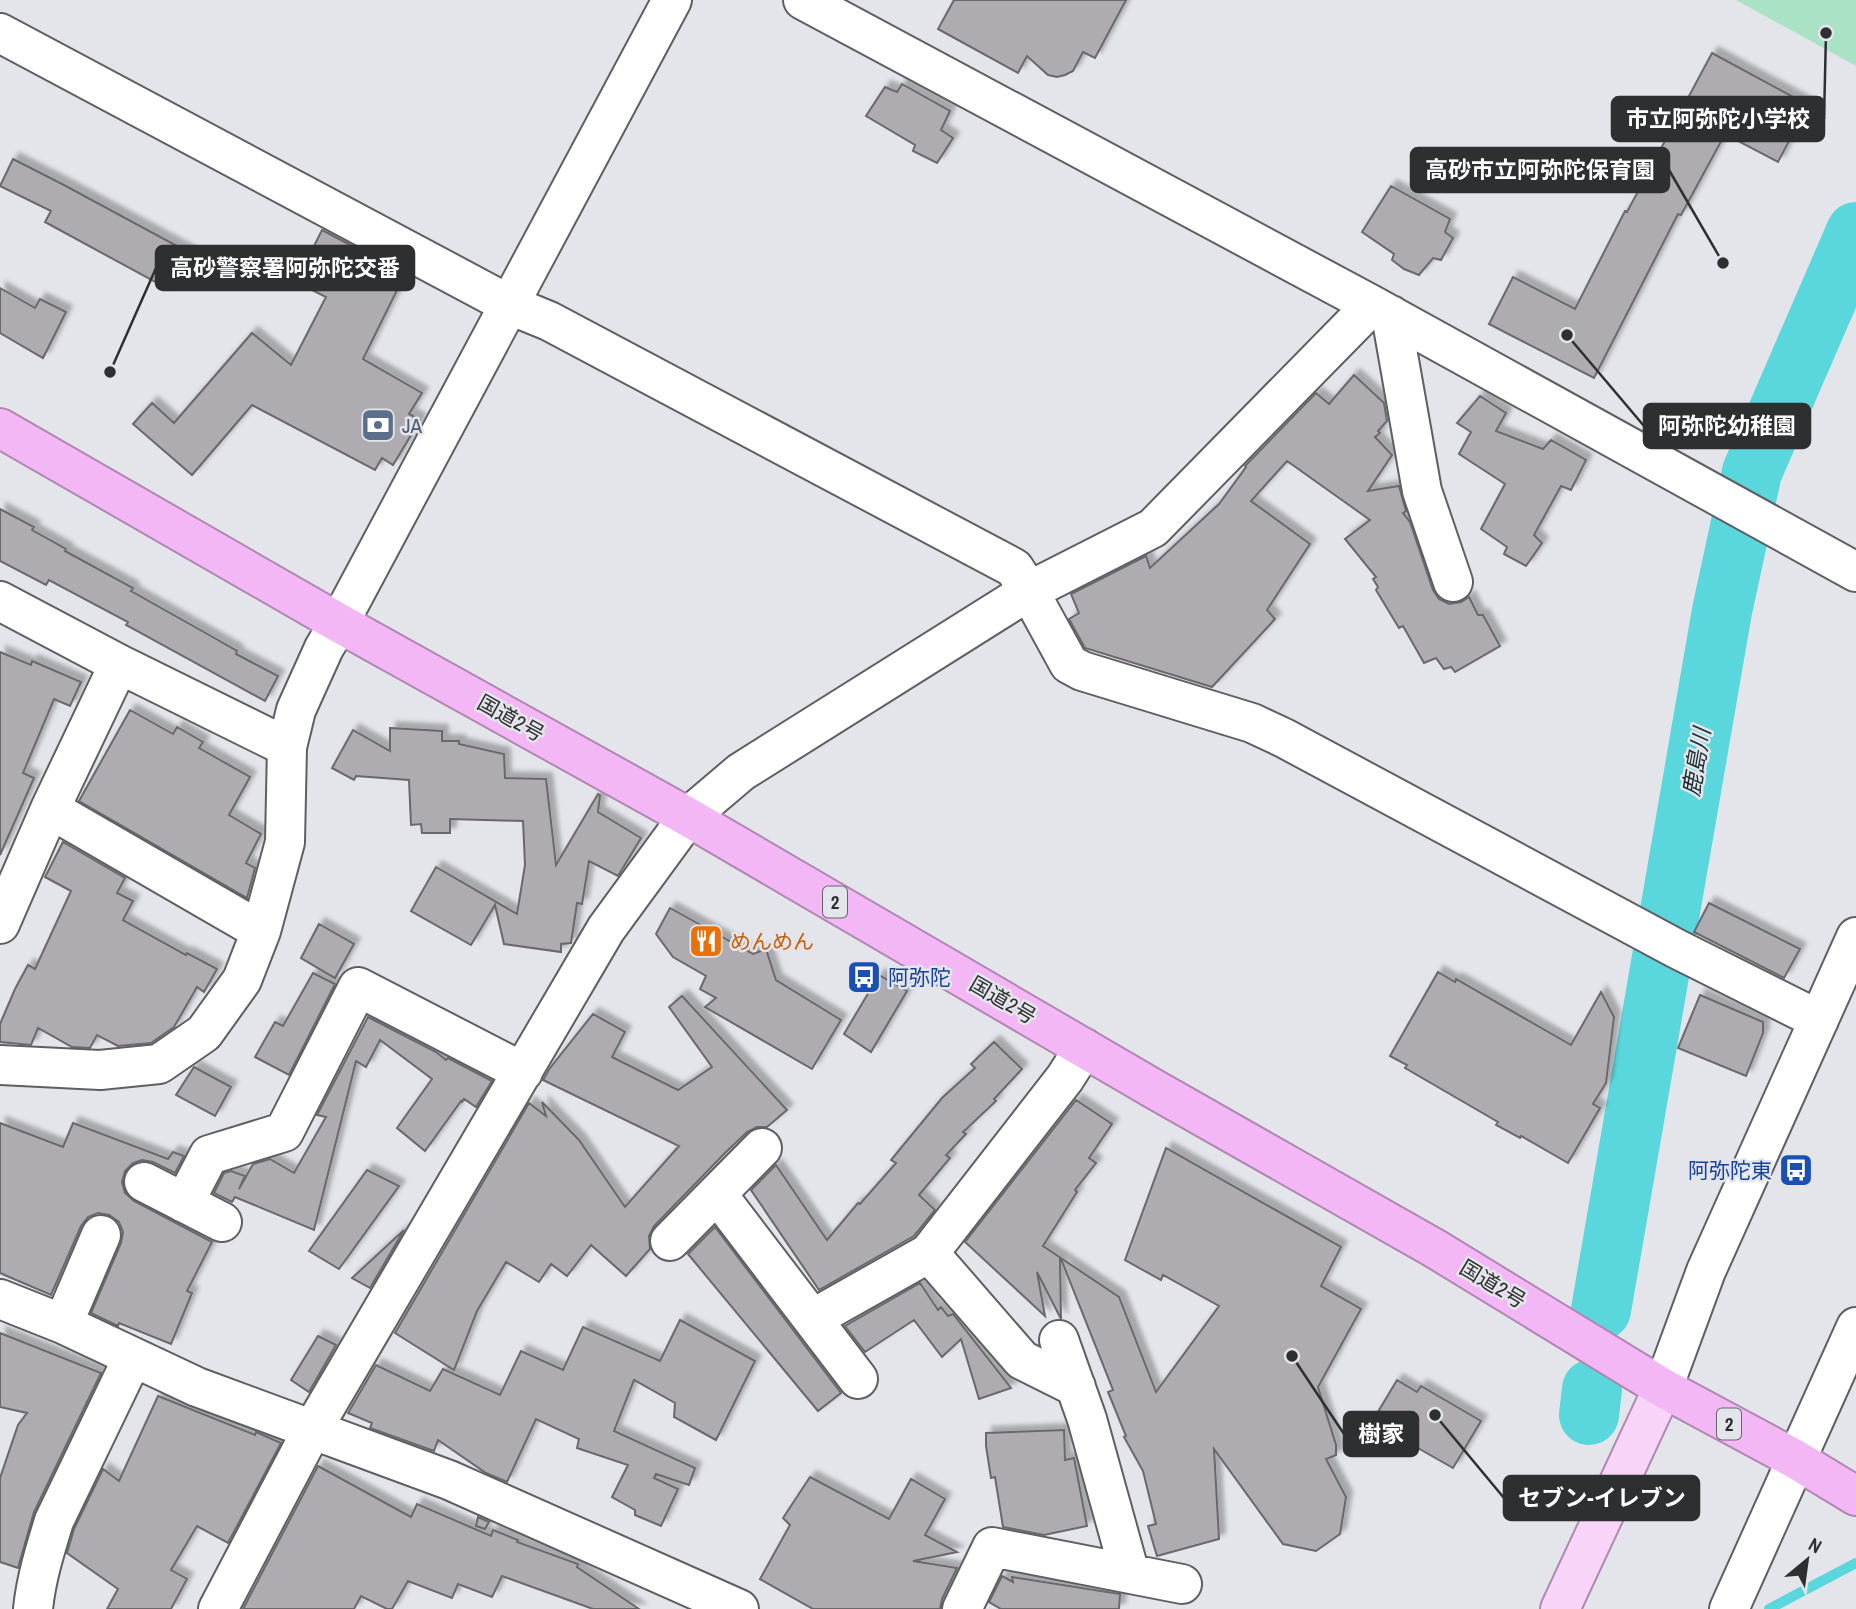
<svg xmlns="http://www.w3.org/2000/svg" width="1856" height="1609" viewBox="0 0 1856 1609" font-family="'Archivo Narrow','Noto Sans JP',sans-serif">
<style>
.green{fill:#aae2c6}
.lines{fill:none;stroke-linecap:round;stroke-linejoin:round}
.stream{stroke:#5ad7dd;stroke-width:10}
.river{stroke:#5ad7dd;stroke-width:60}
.building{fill:#aeacb0;stroke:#6a686c;stroke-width:2;filter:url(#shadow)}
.minor-casing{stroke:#5d5f63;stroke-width:42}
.major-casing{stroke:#af87b0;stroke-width:42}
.highway-casing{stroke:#af87b0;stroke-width:42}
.minor{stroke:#fff;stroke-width:38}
.major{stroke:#f8d4f9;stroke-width:38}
.highway{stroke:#f4b7f5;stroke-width:38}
.labels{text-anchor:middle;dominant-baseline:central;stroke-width:5;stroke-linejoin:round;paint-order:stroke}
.shield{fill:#e3e5ea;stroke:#646668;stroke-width:2}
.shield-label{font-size:19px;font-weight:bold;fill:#2e2f31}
.service-label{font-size:21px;fill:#4e5e75;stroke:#e3e5ea;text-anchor:start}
.street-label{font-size:21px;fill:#2e2f31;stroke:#e3e5ea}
.food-label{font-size:21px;fill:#c56008;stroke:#e3e5ea;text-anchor:start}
.transit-label{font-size:21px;fill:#164399;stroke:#e3e5ea;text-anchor:start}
.water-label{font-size:23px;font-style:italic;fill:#182e2f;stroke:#e3e5ea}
.leader{fill:none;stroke:#2e2f31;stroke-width:2.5}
.callout-dot{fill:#2e2f31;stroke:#e3e5ea;stroke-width:2.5}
.callout{fill:#2e2f31;stroke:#2e2f31;stroke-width:2.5}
.callout-label{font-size:23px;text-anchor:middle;font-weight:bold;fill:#fff}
</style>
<defs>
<filter id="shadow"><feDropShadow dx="6" dy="-6" stdDeviation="2" flood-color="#0004"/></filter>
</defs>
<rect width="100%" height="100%" fill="#e3e5ea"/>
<path class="green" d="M1736,0H1856V66Z"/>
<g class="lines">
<path class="stream" d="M1769,1609L1856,1563"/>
<path class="river" d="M1601,1310L1722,611L1752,472L1856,232
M1589,1415L1592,1389"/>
</g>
<path class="building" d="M954,0H1126L1095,58L1083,52L1073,71L1065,75L1057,77L1048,75L1027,56L1018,73L938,29Z
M1712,53L1808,105L1778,162L1725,134L1681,215L1678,214L1594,378L1489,324L1513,277L1575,309L1625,211L1627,212Z
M902,84L950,111L941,130L953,138L937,163L913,151L915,145L866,116L885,87L897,92Z
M13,159L64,185L190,253L170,290L45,222L51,211L0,186Z
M1391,186L1450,219L1445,232L1453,238L1441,260L1433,258L1419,275L1404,269L1392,260L1394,254L1362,232Z
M322,230L405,274L363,359L422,393L409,414L420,420L393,465L382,458L375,470L252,405L192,475L133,424L152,403L174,423L252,333L291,365L326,297L296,282Z
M0,288L35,308L40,299L66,312L43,358L0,333Z
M1354,375L1384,403L1387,421L1378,431L1380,433L1375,437L1392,455L1368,491L1399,486L1406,511L1403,513L1410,522L1433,590L1439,599L1449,604L1461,602L1469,597L1478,615H1483L1500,646L1455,672L1451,667L1444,669L1436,658L1424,663L1403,626L1399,628L1376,590L1378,587L1373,579L1376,577L1345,539L1370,520L1287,461L1251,501L1310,544L1267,610L1275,619L1212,687L1085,648L1069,619L1079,613L1071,594L1146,556L1150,568L1219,504L1246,467L1245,466L1316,393L1329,404Z
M1480,396L1506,413L1496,431L1543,449L1551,440L1586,460L1571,490L1561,486L1534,535L1542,543L1526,566L1504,554L1507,547L1481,529L1505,484L1459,454L1471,432L1457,423Z
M0,509L34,527L32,530L66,549L65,551L133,588L131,591L218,640L237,651L236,654L278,676L265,701L126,625L128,622L49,580L46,585L0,561Z
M0,652L31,665L32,661L81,682L70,706L54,699L23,773L34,778L0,855Z
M130,710L173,734L177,727L203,742L199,748L250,777L229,815L261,834L246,863L255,868L247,898L79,801Z
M390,728L442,731V741H459V744L504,754L505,778L546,779L556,865L598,794L600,795L598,812L641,838L618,876L589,861L582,904L577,903L571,943L561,944V952L504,944L495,905L471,945L411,911L436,867L517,914L525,865L523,821L450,819V833H422L421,824L411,825L409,780L356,776L354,780L332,768L353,730L390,751Z
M63,842L125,878L117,893L133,901L123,920L186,955L187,953L217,969L204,992L197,987L174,1027L151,1043L118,1046L97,1035L90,1048L72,1047L38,1028L31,1045L0,1042V1024L15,989L28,965L35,969L71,891L45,877Z
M1709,903L1800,949L1784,978L1694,932Z
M670,908L753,954L766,949L776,980L841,1020L812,1069L705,1007L716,998L700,989L706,976L673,957L656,934Z
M319,924L354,944L335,978L301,958Z
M1438,972L1455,982L1456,979L1571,1045L1601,992L1614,1017L1606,1083L1593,1104L1600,1108L1568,1163L1521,1136L1520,1138L1496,1125L1498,1122L1405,1068L1407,1065L1390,1056Z
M313,973L335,984L289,1075L255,1057L275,1022L283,1026Z
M879,975L907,991L871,1052L844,1034Z
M1700,995L1763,1022V1033L1746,1076L1678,1048Z
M682,996L787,1110L767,1127H757L747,1132L725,1153L654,1226L649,1236L650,1249L626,1276L591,1245L567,1276L551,1264L539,1282L506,1262L477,1311L454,1370L395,1333L529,1103L546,1116L542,1102L579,1140L625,1207L679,1146L543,1080L550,1068L593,1014L625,1032L612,1057L678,1090L712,1067L669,1007Z
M368,1017L436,1052L446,1060L448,1058L492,1081L476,1107L464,1099L462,1102L461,1101L425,1151L397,1128L432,1079L380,1040L366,1067L356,1061L314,1230L235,1197L232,1202L214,1193L224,1173L231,1171L245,1176L239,1189L253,1164L270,1159L294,1173L326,1117L317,1115Z
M994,1042L1022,1069L994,1099L996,1101L963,1132L966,1134L946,1155L950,1158L919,1195L935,1210L914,1236L819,1290L751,1190L776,1165L827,1240L858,1203L860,1204L896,1163L891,1160L942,1098L975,1068L971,1064Z
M194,1067L231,1087L215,1116L176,1095Z
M1076,1100L1112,1124L1089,1158L1096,1163L1075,1190L1077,1192L1043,1246L1119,1297L1156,1392L1219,1306L1163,1275L1161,1280L1125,1260L1166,1148L1341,1247L1321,1286L1361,1309L1318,1387L1336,1445V1455L1326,1459L1346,1497L1340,1534L1316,1551L1283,1544L1214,1449L1219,1539L1157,1556L1148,1526L1156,1524L1143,1471L1124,1437L1126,1436L1108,1392L1113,1390L1061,1259H1060L1061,1319L1037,1272L1045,1316L965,1242Z
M0,1123L63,1147L73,1123L168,1159L173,1152L184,1156L175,1173L153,1162L142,1160L133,1163L125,1171L122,1182L125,1193L134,1201L212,1242L187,1291L192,1293L171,1344L119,1323L118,1326L91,1313L121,1243L123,1232L119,1222L109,1215L98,1213L88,1217L81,1226L51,1295L0,1273Z
M367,1170L399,1186L339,1269L309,1251Z
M715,1227L841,1393L818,1411L688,1254Z
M404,1230L370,1288L352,1278Z
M920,1283L938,1310L941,1307L948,1316L953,1314L1011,1388L979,1399L961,1339L942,1357L914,1320L865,1352L845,1326Z
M680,1320L755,1361L716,1440L674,1417L675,1403L634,1380L614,1431L695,1468L689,1485L656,1474L654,1478L678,1489L661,1526L635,1515V1510L612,1497L628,1465L577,1448L579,1439L536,1419L507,1482L486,1473L438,1440L434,1451L370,1428L372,1423L348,1413L376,1365L430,1391L443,1369L500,1395L521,1351L563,1370L583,1327L660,1361Z
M0,1333L101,1373L34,1512L18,1568L0,1562V1478L18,1425L27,1413L0,1407Z
M318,1336L336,1345L309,1392L291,1380Z
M1397,1380L1417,1392L1421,1386L1481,1421L1453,1468L1372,1422Z
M158,1396L255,1435L256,1432L281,1443L228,1543L197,1526L171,1570L187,1579L171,1609H107L118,1589L67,1553L74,1529L103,1469L119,1481Z
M1064,1430L1065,1460L1074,1458L1087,1526L1044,1535L1003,1527L995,1477L991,1478L986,1446V1433Z
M318,1466L411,1517L417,1504L491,1536L493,1530L518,1540L517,1542L578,1564L577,1567L639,1609H593L502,1576L492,1597L458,1584L452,1598L408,1581L392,1609H387L361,1596L354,1609H243Z
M810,1477L889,1519L911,1479L945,1499L925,1535L957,1552L913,1561L957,1568L942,1599L940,1609H813L760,1579L790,1525L783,1518Z
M478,1517L489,1522L485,1529L476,1526Z
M1002,1576L1013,1582L1012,1577L1120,1594L1119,1609H1001L989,1602Z"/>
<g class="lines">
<g class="minor-casing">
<path id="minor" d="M803,0L1372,305L1856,572
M0,33L510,305L549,321L1014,568L1029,591L1069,664L1082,671L1252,723L1284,738L1677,949L1819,1020
M1391,315L1422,491L1453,582
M0,601L119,664L287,747
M50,809L261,931
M0,924L50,809L119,664
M0,1065L100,1070L159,1064L204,1033L242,980L261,931L285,842L287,747L296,710L324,648L339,623L672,0
M144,1182L222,1222
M717,1194L858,1379
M184,1203L209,1155L284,1132L358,987L523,1072
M670,1241L762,1148
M929,1253L1022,1360L1076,1387
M0,1299L63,1324L197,1387L449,1480L739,1609
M812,1319L929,1253L1065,1078L1084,1048
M63,1324L101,1235
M1059,1340L1087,1419L1130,1574
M1663,1388L1706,1271L1856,937
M33,1609C36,1579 45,1550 54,1521L133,1357
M218,1609L312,1430L606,929L688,817L741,772L1029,591L1153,528L1372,305
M962,1609L992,1547L1182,1584
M1729,1609L1856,1327"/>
</g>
<g class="major-casing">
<path id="major" d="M1560,1609L1663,1388"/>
</g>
<g class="highway-casing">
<path id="highway" d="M0,428L339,623L688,817L1154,1089L1434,1248L1663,1388L1795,1459L1856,1496"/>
</g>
<use href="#minor" class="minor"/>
<use href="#major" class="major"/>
<use href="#highway" class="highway"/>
</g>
<defs>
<g id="bank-square" transform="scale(1.75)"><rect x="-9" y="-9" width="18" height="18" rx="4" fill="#5c6f8a" stroke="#e3e5ea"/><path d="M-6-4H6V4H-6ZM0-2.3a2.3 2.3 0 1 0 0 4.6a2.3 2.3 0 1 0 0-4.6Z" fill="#fff"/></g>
<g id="restaurant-square" transform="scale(1.75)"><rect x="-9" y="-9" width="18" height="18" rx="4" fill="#e8710a" stroke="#e3e5ea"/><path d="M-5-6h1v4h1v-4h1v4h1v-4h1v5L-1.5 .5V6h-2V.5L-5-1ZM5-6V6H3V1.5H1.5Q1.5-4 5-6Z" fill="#fff"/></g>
<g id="bus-square" transform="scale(1.75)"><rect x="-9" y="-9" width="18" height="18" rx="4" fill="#1a4fb4" stroke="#e3e5ea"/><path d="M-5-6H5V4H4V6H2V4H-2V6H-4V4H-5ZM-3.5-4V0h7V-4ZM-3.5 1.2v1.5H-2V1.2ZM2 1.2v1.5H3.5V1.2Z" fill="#fff"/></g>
</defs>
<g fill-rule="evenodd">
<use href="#bank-square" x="378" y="425"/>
<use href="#restaurant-square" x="706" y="941"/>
<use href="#bus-square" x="864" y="977"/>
<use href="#bus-square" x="1796" y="1170"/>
</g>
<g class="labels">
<g class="shield">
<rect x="823" y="886.5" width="24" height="31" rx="5"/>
<rect x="1717" y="1408.5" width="24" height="31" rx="5"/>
</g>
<g class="shield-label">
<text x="835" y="902">2</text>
<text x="1729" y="1424">2</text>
</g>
<g class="service-label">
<text x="402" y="425">JA</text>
</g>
<g class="street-label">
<text transform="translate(511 718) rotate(29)">国道2号</text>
<text transform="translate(1003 1000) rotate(30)">国道2号</text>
<text transform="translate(1493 1284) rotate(31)">国道2号</text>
</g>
<g class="food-label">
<text x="730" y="941">めんめん</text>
</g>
<g class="transit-label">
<text x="888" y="977">阿弥陀</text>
<text x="1772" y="1170" text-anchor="end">阿弥陀東</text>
</g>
<g class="water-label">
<text transform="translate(1696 762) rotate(-80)">鹿島川</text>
</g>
</g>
<path class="leader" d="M1826 33L1824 119M1723 263L1669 170M110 372L156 268M1567 335L1644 426M1292 1356L1344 1434M1435 1415L1504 1498"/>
<g class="callout-dot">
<circle cx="1826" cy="33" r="7"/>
<circle cx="1723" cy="263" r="7"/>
<circle cx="110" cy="372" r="7"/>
<circle cx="1567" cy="335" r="7"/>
<circle cx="1292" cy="1356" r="7"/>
<circle cx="1435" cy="1415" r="7"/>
</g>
<g class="callout">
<rect x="1612" y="97" width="212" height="44" rx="7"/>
<rect x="1411" y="148" width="258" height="44" rx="7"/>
<rect x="156" y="246" width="258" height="44" rx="7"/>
<rect x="1644" y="404" width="166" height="44" rx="7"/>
<rect x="1344" y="1412" width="74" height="44" rx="7"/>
<rect x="1504" y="1476" width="195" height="44" rx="7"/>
</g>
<g class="callout-label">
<text x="1718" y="127">市立阿弥陀小学校</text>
<text x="1540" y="178">高砂市立阿弥陀保育園</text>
<text x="285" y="276">高砂警察署阿弥陀交番</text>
<text x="1727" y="434">阿弥陀幼稚園</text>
<text x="1381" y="1442">樹家</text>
<text x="1602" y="1506">セブン-イレブン</text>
</g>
<g transform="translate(1807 1560) rotate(29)" stroke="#e3e5ea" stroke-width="5" paint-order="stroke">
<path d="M0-5L12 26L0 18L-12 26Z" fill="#2e2f31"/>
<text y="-10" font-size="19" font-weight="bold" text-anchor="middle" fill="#2e2f31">N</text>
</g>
</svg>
